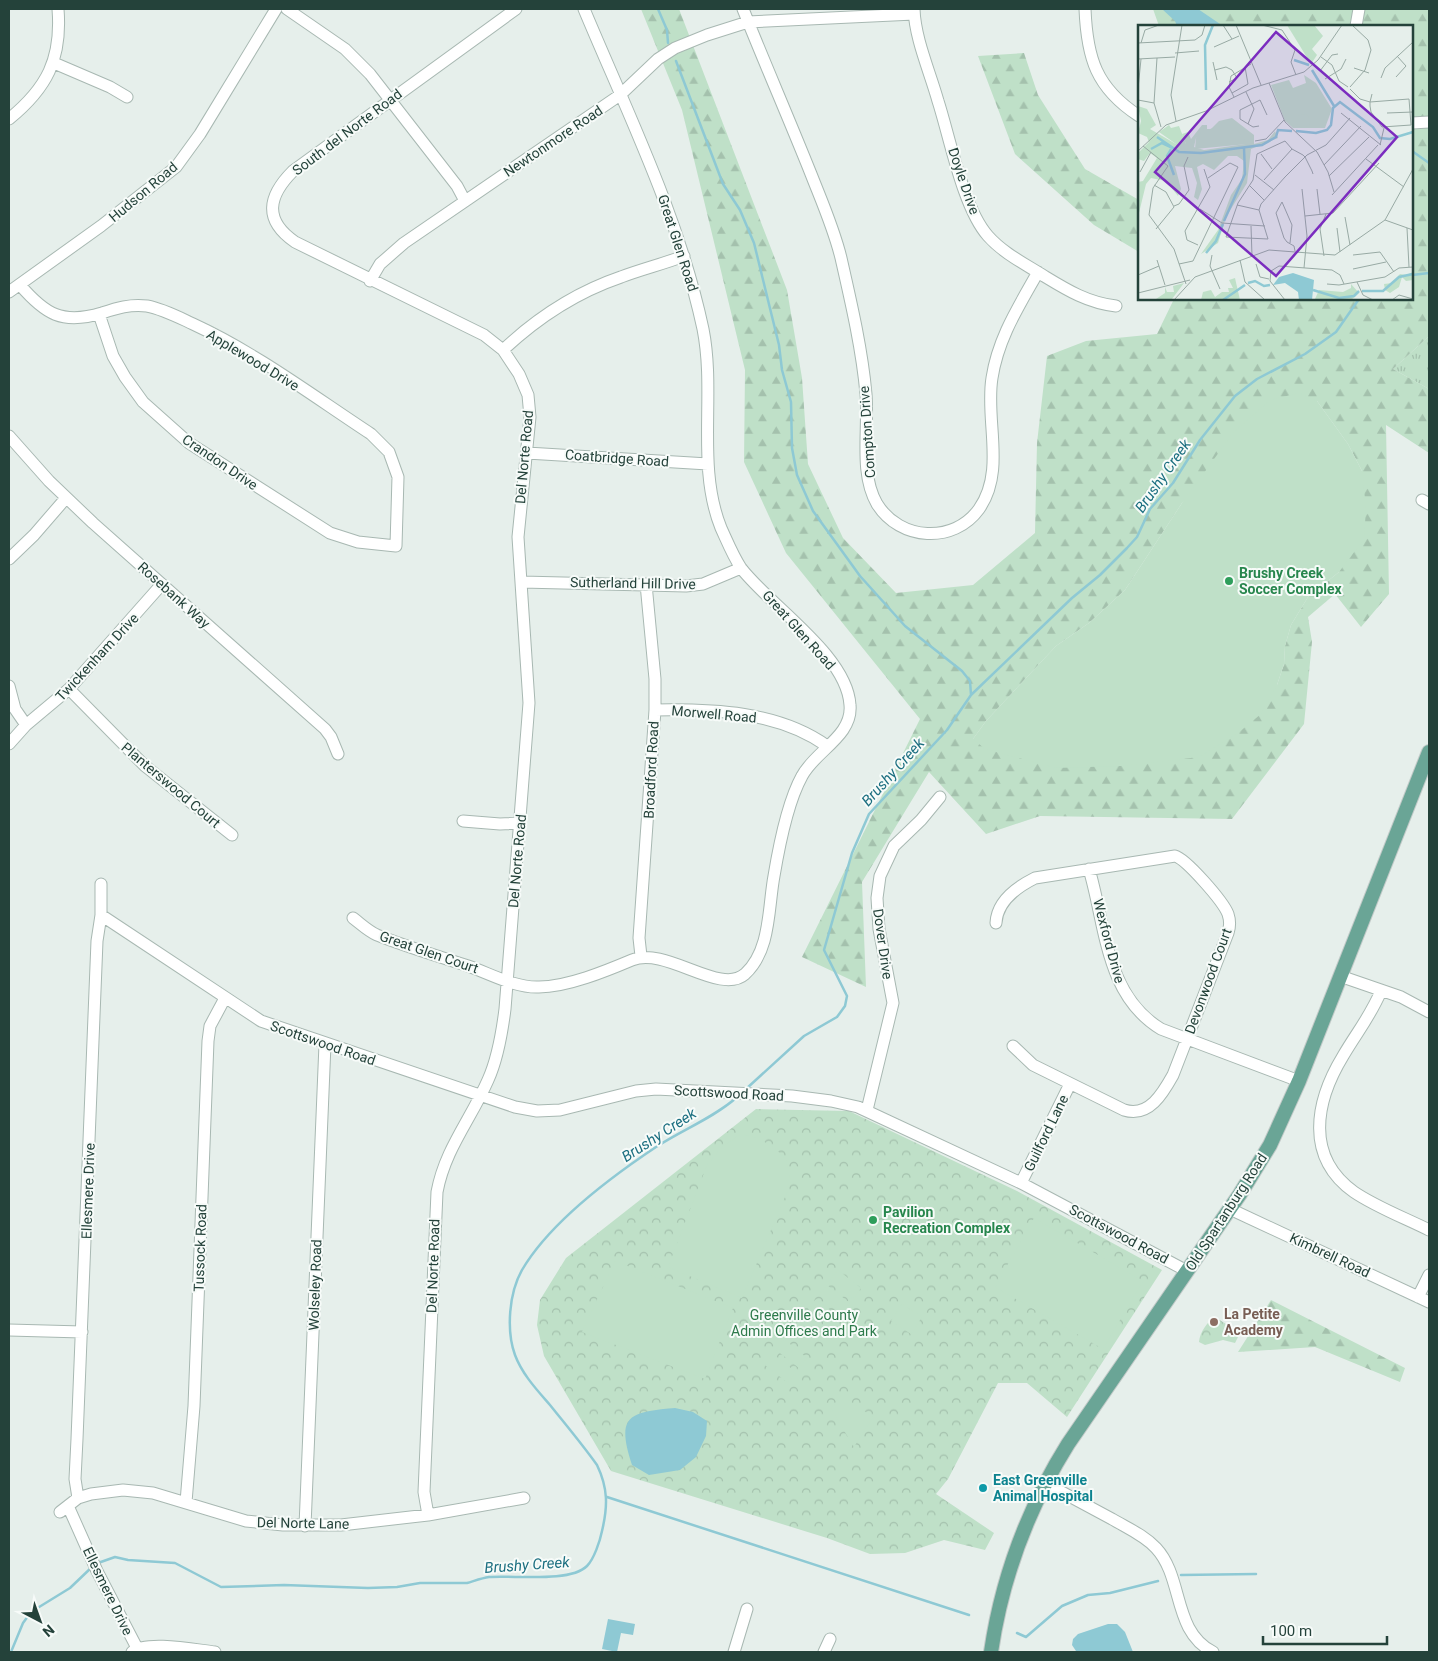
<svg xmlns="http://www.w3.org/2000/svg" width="1438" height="1661" viewBox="0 0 1438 1661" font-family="Roboto,sans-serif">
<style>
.grass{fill:url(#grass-tufts)}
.forest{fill:url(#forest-firs);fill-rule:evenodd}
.park{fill:url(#park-crowns)}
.garden{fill:#bfe0c8}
.water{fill:#8ec9d4}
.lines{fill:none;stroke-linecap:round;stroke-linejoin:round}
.stream{stroke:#8ec9d4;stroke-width:2.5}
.minor-casing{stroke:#a8b8b2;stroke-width:13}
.major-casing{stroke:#c2cac8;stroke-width:16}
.minor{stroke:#fff;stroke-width:11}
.major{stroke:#6aa596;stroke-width:14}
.leisure-dot{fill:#2e9e5b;stroke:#f7fbf9;stroke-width:2}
.education-dot{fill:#8d6e63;stroke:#f7fbf9;stroke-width:2}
.culture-dot{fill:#0f9aa8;stroke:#f7fbf9;stroke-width:2}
.labels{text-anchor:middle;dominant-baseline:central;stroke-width:4;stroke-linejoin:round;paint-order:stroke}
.street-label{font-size:14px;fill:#24423a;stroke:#f7fbf9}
.leisure-label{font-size:14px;font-weight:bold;fill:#27864d;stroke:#f7fbf9;text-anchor:start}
.education-label{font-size:14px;font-weight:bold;fill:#785e54;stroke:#f7fbf9;text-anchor:start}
.park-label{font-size:14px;fill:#2d7a4b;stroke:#f7fbf9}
.culture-label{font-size:14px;font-weight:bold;fill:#0d838f;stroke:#f7fbf9;text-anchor:start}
.water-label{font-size:15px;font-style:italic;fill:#1c6f80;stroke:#f7fbf9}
.inset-river{fill:none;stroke:#8ec9d4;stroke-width:2.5}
.inset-road{fill:none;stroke:#98aaa4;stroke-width:1}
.view{fill:#7b2cbf;fill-opacity:0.15;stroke:#7b2cbf;stroke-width:2.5}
.inset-edge{fill:none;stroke:#24423a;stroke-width:2.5}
</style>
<defs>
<pattern id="grass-tufts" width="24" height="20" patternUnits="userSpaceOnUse" patternTransform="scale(1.25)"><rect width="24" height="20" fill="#bfe0c8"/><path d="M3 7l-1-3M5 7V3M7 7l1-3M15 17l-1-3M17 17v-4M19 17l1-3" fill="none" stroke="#a4c1ad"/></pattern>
<pattern id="forest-firs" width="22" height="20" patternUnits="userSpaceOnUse" patternTransform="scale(1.25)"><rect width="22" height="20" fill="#bfe0c8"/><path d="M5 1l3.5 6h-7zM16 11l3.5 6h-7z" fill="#a4c1ad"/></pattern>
<pattern id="park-crowns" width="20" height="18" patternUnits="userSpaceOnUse" patternTransform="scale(1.25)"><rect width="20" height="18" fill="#bfe0c8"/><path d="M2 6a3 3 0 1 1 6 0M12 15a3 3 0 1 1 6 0" fill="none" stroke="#a4c1ad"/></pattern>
</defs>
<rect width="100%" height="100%" fill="#e6efeb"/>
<path class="grass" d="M1429,336V389L1393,369Z"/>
<path class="forest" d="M641,9H679L787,290L802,378L808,464L843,538L896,593L973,585L1035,533L1037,443L1047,356L1086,341L1157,334L1174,299H1412V26H1159L1153,9H1429V336L1393,369L1429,389V453L1386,425L1389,594L1361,627L1335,594L1308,617L1312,642L1304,724L1232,819L1040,816L986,834L929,772L862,882L866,987L802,957L920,719L786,553L744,462L745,370L682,110ZM1317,401L1348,444L1362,471L1339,572L1308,597L1291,625L1285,646L1284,664L1277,685L973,739L986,721L1056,646L1089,623L1125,590L1182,503Z
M1024,53L1038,95L1085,169L1139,200V252L1094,225L1015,154L978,56Z
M1271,1300L1405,1368L1400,1382L1315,1347L1238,1352Z"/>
<path class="park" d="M756,1109L849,1111L1017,1191L1162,1270L1067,1417L1027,1383H998L948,1479L936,1494L994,1533L985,1550L944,1540L905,1553L870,1554L827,1538L611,1471L544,1356L537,1325L540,1300L566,1258Z
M1215,1317L1237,1331L1238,1337L1235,1343L1223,1340L1205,1345L1199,1342C1200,1332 1207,1322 1215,1317Z"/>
<path class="garden" d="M1299,393L1317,401L1348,444L1362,471L1366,508L1364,539L1339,572L1308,597L1291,625L1285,646L1284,664L1277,685L1261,714L1238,733L1199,757L1121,766L1056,768L985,749L973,739L986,721L1056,646L1089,623L1125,590L1182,503L1233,433L1270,400Z
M741,1134L760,1139L777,1150L786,1160L791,1183L742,1298L668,1267L707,1165L722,1147Z
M1034,1218L1143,1281L1103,1349L995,1287Z
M615,1261L733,1308L705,1379L582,1332Z
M838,1270L861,1288L853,1299L830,1280Z
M827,1285L850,1303L842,1313L819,1295Z
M816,1299L839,1317L831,1328L808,1309Z
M902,1304L922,1317L911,1334L891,1321Z
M805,1313L828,1331L820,1342L796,1324Z
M784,1339L807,1358L799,1368L776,1350Z
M773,1354L796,1372L788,1383L765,1365Z
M841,1395L873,1417L854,1447L831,1409Z"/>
<path class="water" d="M1162,9H1198L1223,26H1177L1175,21Z
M675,1408L693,1412L707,1421L706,1436L696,1457L680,1470L649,1475L632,1465C616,1416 628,1412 675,1408Z
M608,1619L635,1624L633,1635L621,1633L617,1652L602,1649Z
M1108,1624H1117L1125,1632L1133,1652L1076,1651L1072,1645L1073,1639L1078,1634Z"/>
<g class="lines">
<path class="stream" d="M658,9L667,30L668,43
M676,61L723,184L740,210L754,243L779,345L782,370L791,402L792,448L797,475L813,511L860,576L905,626L962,671L970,681L971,695
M1412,151L1429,163
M1412,275L1429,273
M746,1089L804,1036L837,1017L845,1006L847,996L824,950L852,853L869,814L947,730L971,695L1072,598L1100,575L1127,548L1137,537L1150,509L1173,483L1200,440L1235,396L1257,379L1305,354L1336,332L1359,299
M607,1497L969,1615
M98,1563L115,1557L128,1560L175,1563L221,1587L284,1585L368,1588L397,1587L420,1583H467C474,1581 482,1578 489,1577C513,1575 570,1583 587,1566C594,1559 600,1541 602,1531C608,1506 608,1488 597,1465C582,1444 566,1425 550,1405C537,1390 522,1374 515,1355C506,1330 509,1293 522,1270C549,1224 611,1177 656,1147C682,1130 713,1118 736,1098
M1181,1575L1256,1574
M1017,1633L1026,1637L1062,1606L1088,1595L1110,1593L1158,1581
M11,1652L23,1623L31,1612L70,1588L92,1567"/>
<g class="minor-casing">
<path id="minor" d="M287,9L345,49L370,74L457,186L465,201
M743,9C765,64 789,119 811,174C822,202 834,229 841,258C851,302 862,349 866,394C869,429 859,473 877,504C900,541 954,544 979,509C1006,471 985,420 992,378C998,338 1019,306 1038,272
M914,9C915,39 930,72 938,101C950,138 963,208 988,236C1003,253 1025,264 1044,276C1067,290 1088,303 1116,306
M1085,9C1087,58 1096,88 1139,116
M1356,26L1359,9
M54,63L110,87L127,97
M9,119C47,88 62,59 58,9
M1412,123L1429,122
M370,281L380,264L404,243L620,95L658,59L675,48L707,35L748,22L914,14
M20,285C45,314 62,325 102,313C117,308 130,304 147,306C163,309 178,317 193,324C256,353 313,396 371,434L389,452L398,477L396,546L358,542L330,533L189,443L143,402L125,377L113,356L99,314
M9,292L101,226L176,167L200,134L276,9
M503,350C537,318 577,292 621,277C642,269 663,264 684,256
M9,436L49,481L93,523L325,729L331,737L338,754
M527,453L708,464
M1422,500L1429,504
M9,559L34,535L66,498
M522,582L686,586L703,584L741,568
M9,686L15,709L26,725
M69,689L145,766L232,835
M655,710C712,709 778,711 827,746
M9,744L26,725L69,689L162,584
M463,821L500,824L520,823
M1089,869C1106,926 1105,995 1161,1029L1299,1081
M101,915L261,1021L515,1107L537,1111L560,1110L636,1091L656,1089L792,1096L831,1101L858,1107L1021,1183L1187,1271
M353,918C361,924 368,931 377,935C407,947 438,956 468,966C491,974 515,988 539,987C567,987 606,971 632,960C666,946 720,996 745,974C771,950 768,908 774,876C779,846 787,803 802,776C815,751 853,736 850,705C847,655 770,606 741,568C733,556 727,541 721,528C696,466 716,394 703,329C679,217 628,114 584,9
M996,923C997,901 1017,887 1035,878L1175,856C1186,859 1223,901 1228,914C1230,920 1230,927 1228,933L1173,1075C1163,1093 1149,1118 1124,1110L1033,1065L1013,1046
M641,956L639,938L655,710V679L646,584
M1340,976L1401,997L1429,1012
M1381,991C1370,1017 1357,1032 1343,1056C1315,1102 1305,1157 1354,1192C1376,1207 1405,1218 1429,1230
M867,1110L893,1003L879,929L877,898L880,876L894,846L921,820L940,797
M1021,1183L1070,1084
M1230,1209L1429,1302
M1418,1297L1429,1275
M9,1330L82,1332
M1045,1483C1067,1495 1090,1507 1112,1519C1127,1528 1144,1535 1156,1548C1184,1578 1172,1631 1213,1652
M78,1498L75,1479L77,1439L97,941L101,915V884
M186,1502L194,1406L208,1041L210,1026L225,998
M68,1506L97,1571L137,1648
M60,1512L78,1498L91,1494L123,1490L153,1493L246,1521L283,1525H341L428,1515L524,1498
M428,1515L424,1492L437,1192C445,1149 471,1119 488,1080C498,1058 502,1033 505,1009L529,703L518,537L530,417L528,395L519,374L503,350L484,335L295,242C263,220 268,196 293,171L516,9
M305,1526L325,1044
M132,1652C147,1640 196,1650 215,1652
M734,1652L747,1609
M824,1652L830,1639"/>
</g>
<g class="major-casing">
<path id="major" d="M991,1652C1002,1577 1028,1508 1068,1444L1240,1194L1270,1145L1299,1081L1429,752"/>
</g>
<use href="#minor" class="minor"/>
<use href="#major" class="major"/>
</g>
<g class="leisure-dot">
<circle cx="1229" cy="581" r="5"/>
<circle cx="873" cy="1220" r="5"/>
</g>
<circle class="education-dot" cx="1214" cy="1322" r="5"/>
<circle class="culture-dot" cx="983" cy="1488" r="5"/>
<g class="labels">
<g class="street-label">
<text transform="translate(347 132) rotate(-37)">South del Norte Road</text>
<text transform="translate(553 141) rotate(-34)">Newtonmore Road</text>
<text transform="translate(964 181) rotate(71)">Doyle Drive</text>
<text transform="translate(143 192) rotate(-40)">Hudson Road</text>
<text transform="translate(678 243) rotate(72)">Great Glen Road</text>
<text transform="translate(253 360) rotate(31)">Applewood Drive</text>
<text transform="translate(867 432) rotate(-94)">Compton Drive</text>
<text transform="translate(524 457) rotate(-85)">Del Norte Road</text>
<text transform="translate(617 458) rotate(4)">Coatbridge Road</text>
<text transform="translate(220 462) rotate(34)">Crandon Drive</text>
<text transform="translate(633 583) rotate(1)">Sutherland Hill Drive</text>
<text transform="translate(174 595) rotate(42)">Rosebank Way</text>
<text transform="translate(799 630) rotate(48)">Great Glen Road</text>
<text transform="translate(97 657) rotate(-47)">Twickenham Drive</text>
<text transform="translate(714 714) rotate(5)">Morwell Road</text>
<text transform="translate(651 770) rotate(-87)">Broadford Road</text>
<text transform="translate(171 785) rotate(40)">Planterswood Court</text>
<text transform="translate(517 861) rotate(-85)">Del Norte Road</text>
<text transform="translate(1109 941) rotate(75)">Wexford Drive</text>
<text transform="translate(883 944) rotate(82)">Dover Drive</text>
<text transform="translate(429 952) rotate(19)">Great Glen Court</text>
<text transform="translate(1208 981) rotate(-70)">Devonwood Court</text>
<text transform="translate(323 1043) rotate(19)">Scottswood Road</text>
<text transform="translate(729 1093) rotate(3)">Scottswood Road</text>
<text transform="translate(1046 1133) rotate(-64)">Guilford Lane</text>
<text transform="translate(88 1191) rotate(-88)">Ellesmere Drive</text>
<text transform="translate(1226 1212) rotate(-57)">Old Spartanburg Road</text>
<text transform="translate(1119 1234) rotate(28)">Scottswood Road</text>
<text transform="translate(200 1248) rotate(-88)">Tussock Road</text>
<text transform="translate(1330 1255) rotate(25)">Kimbrell Road</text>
<text transform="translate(433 1266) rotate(-88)">Del Norte Road</text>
<text transform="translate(315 1285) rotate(-88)">Wolseley Road</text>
<text transform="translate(303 1523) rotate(1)">Del Norte Lane</text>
<text transform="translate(108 1591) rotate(64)">Ellesmere Drive</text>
</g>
<g class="leisure-label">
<text x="1239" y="573">Brushy Creek<tspan x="1239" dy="16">Soccer Complex</tspan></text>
<text x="883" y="1212">Pavilion<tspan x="883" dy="16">Recreation Complex</tspan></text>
</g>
<g class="education-label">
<text x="1224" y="1314">La Petite<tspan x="1224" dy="16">Academy</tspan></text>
</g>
<g class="park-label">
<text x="804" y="1315">Greenville County<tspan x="804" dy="16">Admin Offices and Park</tspan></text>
</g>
<g class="culture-label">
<text x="993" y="1480">East Greenville<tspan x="993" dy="16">Animal Hospital</tspan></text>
</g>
<g class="water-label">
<text transform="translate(1163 476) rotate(-55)">Brushy Creek</text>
<text transform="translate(893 772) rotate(-48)">Brushy Creek</text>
<text transform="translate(659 1135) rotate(-33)">Brushy Creek</text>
<text transform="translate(527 1565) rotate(-4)">Brushy Creek</text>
</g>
</g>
<g transform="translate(1138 25)">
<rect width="275" height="275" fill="#e6efeb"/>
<path d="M31,100L33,103L41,101L48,119H38L21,107Z" fill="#bfe0c8"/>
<path d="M149,0H176L185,11L174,24L179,30L173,39ZM0,81L9,84L18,100L12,104L38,119H48L44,109L50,107L53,114L64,100H69V104H73L81,96L94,93L116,110V119L130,115L137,106L140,113L113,124L109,158L88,192L80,218L63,229L80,205L93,170L104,154L106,136L99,131H90L76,145L65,139L59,142L64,164L60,175L56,172L59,158L54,143L37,141L43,164L40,171L28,156L13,153L8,159L0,192V157L5,156L19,133L12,128L6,136L0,134V128L11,117L9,112L0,108L3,96ZM77,104L107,119L66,125L56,122L58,113ZM275,247V255L268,256L264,252L261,262L252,268L247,265L246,259L254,258L262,249L268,250ZM97,253L102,275H63L65,267L73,265L77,272L84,267H91L90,263H95L91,255ZM46,258L34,274H18L27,268V262L29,267H36L35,261ZM213,259L221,268L213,275L177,274L181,265L205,267L213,263Z" fill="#bfe0c8" fill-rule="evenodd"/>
<path d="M166,50L178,58L194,84L187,103H155L147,96L133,60L151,55L155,63L168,58Z" fill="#bfe0c8"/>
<path d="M158 96a7 7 0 1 1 14 0a7 7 0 1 1-14 0ZM84,100L99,105L110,119L57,124L58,113L63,107Z" fill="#bfe0c8"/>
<path d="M155,248L176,255L174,275H161L160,267L147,258L135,260L141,252Z" fill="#8ec9d4"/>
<path class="inset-river" d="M156,35L171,40M174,45L196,81M68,65L67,20L75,0M158,106L178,108L189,105L193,100L195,83L202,77L235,102L242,113L252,114L275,107M19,112L41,127L63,128L124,120L138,112L140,105L154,106M13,124L24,118L37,124M33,124L29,131L36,150M86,196L107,149L106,123M68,228L78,216L85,199M110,258L117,256L126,261L132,260M175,265L201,273L216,271L221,266M224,266H245L261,252L275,249M85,275L107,260"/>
<path class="inset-road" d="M85,0L94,14M98,0L123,60M124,0L144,5L157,25L153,37L158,50M0,18L57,15L64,10L67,0M3,18L7,5L21,0M76,22L101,11M37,28L61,26M183,32L194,40L201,56L210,62M19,33L16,78L23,102M0,34L37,32M75,37L79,55M216,43L231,48M77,45L88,42L94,45L99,53L91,57M182,46L194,30L200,29M258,52L268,41L259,31M243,53L247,43L275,17M187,54L203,44L208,34M131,58L147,97L179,127L190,147L196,167M212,62L227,45L233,25L230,15L214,0M0,64L3,34M212,64L222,74L232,77L271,74L273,100L244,102L233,87L232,81V77L234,69M108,67L116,84L110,99M94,68L110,59L107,42M96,72L91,62L93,51L113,39M0,75L16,78M203,88L243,120M249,88L275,87M38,96L33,70L44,0M121,101L115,102L102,94V85L122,75L129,90M117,116L128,114L146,95M242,120L246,103M5,121L30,141L15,163L11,190L36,224L48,259M0,126L28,100L68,86L115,63L166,47L180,35L204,0M123,129L134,144M228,134L266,162M186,140L223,101M2,147L13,127M175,149L174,146L167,132L165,130L154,124L147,116L119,129L115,155L100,178L88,212L130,214L121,185L123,179L147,152L169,130L188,120L212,93M117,150L136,165M191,151L231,112M126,155L154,124M16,160L28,167L36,182L18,204M112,161L126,175M164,164L169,211L166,243M179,164L182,189M194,170L240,120M99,180L121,185M36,181L41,179L51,165L46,141L50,132M62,184L84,198L127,201M167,191L195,188L241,138M207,192L212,220M247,195L275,205M113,201L114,231M199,203L202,227M269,203L271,242M152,218L154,200L144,177L138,188L146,213L149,217L156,221L157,226M60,220L49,215L47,206L72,162L66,144M74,230L72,241L82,264M215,230L242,227L256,247M186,231L182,204L188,189M19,235L27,260M102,235L107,257L127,275M41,239L55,236L100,142L92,138L70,153M118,239L122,252L131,254M215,244L248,237M0,250L21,241M219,257L225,270L235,275M189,259L201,260L247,252L261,243L275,242M0,268L52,255M36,275L57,252L131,225L197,230L247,195L275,144M147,275L132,256L133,246L141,241L194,245L202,250L206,259M254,275L261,270L275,274"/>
<path class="view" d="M138,7L259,112L138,251L17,147Z"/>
<rect width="275" height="275" class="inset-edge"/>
</g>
<rect width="1438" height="1661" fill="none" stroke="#24423a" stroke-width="20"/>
<g transform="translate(40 1621) rotate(139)" stroke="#f7fbf9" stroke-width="4" paint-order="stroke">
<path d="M0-4L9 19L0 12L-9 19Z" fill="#24423a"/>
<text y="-8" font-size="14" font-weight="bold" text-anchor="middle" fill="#24423a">N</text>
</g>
<path d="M1263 1636v8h124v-8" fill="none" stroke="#24423a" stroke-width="2.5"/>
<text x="1270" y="1636" font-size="15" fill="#24423a" stroke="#f7fbf9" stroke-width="4" paint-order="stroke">100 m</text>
</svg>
